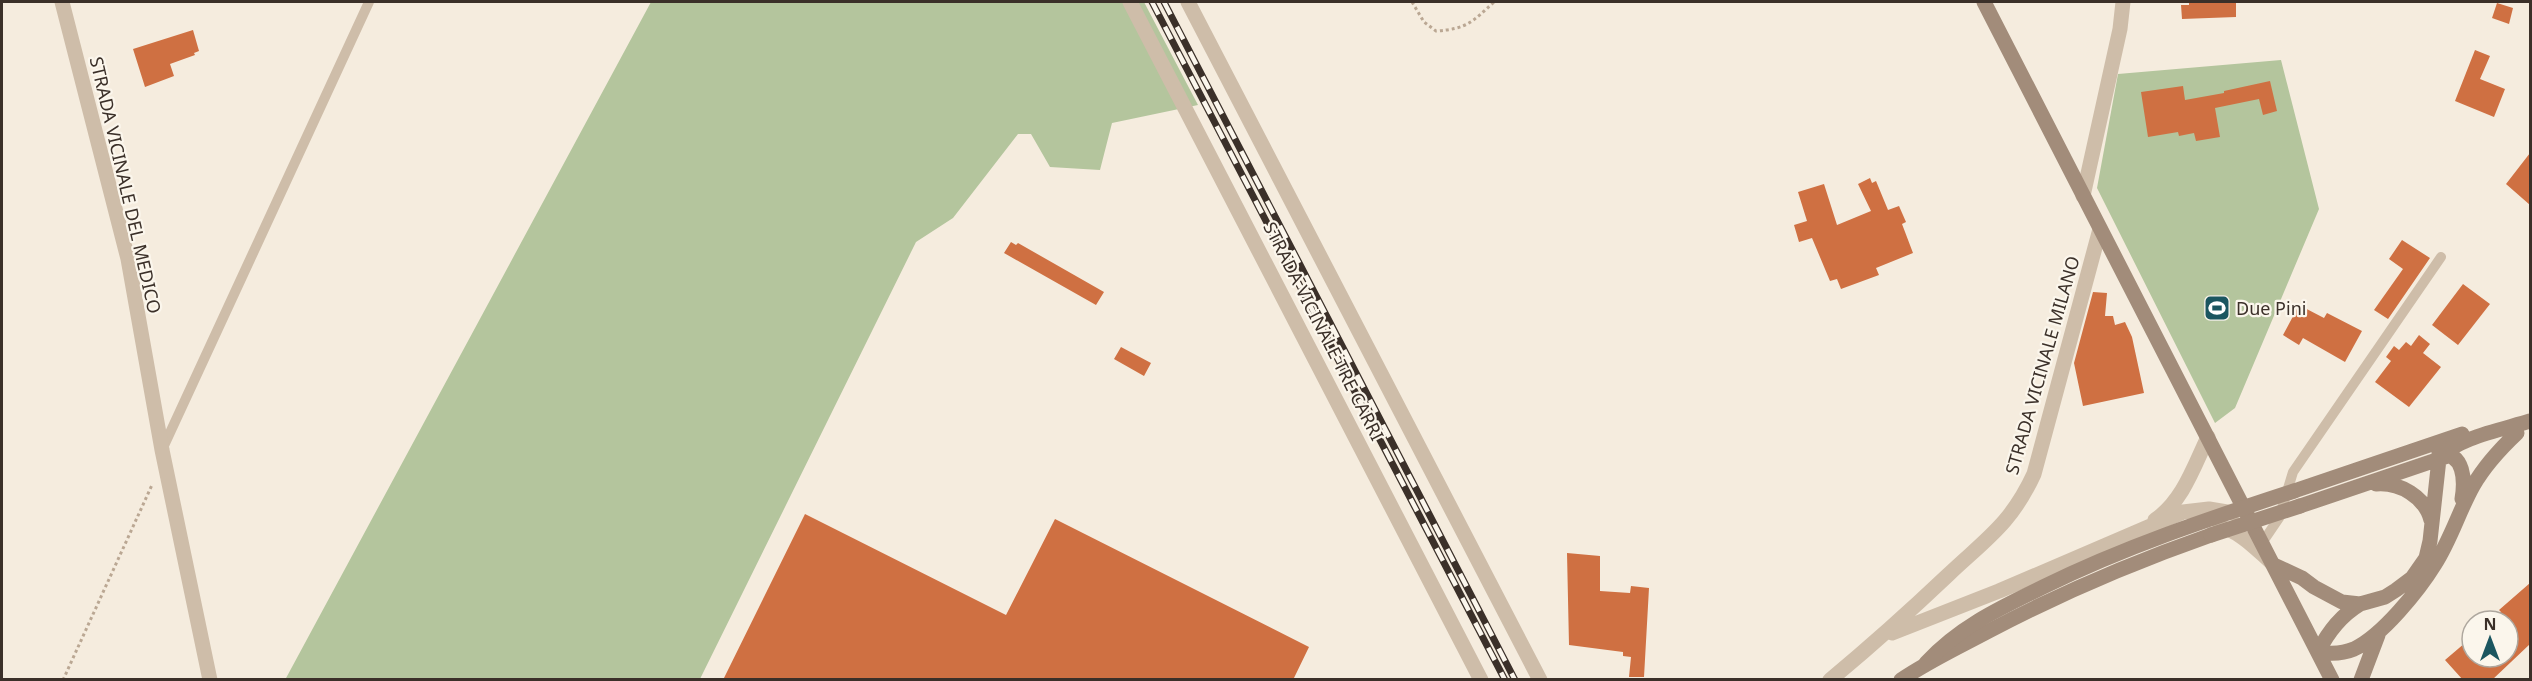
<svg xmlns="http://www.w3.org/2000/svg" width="2532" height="681" viewBox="0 0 2532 681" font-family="'Noto Sans',sans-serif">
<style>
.green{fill:#b4c59d}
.building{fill:#cf7042}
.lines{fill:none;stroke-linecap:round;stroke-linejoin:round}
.path{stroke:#baa793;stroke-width:3;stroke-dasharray:3 3;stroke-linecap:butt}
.lane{stroke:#cebda9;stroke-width:10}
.street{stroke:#cebda9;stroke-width:15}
.secondary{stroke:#a28c7a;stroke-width:15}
.rail-casing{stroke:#3b3029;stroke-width:7}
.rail{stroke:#fbf6ec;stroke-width:4.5;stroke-dasharray:14;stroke-linecap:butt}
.secondary-bridge{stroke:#a28c7a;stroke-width:15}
.labels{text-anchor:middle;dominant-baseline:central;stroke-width:4.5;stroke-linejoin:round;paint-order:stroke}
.street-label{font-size:18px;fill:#3b3029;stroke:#fbf6ec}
.poi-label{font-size:18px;fill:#3b3029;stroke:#fbf6ec;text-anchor:start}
</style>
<rect width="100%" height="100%" fill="#f5ecde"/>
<path class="green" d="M651,2H1144L1198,105L1112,123L1100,170L1050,167L1031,134H1018L953,218L916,242L700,679L285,680Z
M2281,60L2319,209L2235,408L2215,423L2097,188L2118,74Z"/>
<path class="building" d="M2189,2H2236V17L2182,19L2181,5H2189Z
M2497,3L2513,8L2509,24L2492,18Z
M193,30L199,51L194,53L195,55L170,64L174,76L145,87L133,49Z
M2475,50L2490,56L2480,79L2505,89L2494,117L2455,101Z
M2270,81L2277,111L2263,115L2259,99L2215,108L2220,137L2196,141L2194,133L2179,136L2178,132L2148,137L2141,92L2183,86L2185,100L2224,93V91Z
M2530,153V205L2506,184Z
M1870,178L1872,183L1876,181L1888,210L1899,206L1906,222L1902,224L1913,253L1876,268L1879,275L1841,289L1837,279L1830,281L1812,238L1799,242L1794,225L1807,221L1798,192L1824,184L1837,225L1871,211L1858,184Z
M2402,240L2430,258L2388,319L2374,310L2403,269L2389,259Z
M1011,242L1016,245L1018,243L1104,292L1096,305L1004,253Z
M2463,284L2490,304L2458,345L2432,325Z
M2093,292L2107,293L2105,316H2113L2115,325L2125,322L2132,337L2144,393L2083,406L2074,363Z
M2299,305L2324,318L2327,313L2362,331L2345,362L2303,338L2299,345L2283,335Z
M2419,335L2430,344L2423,353L2441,367L2409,407L2375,382L2391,361L2386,357L2394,346L2399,350L2406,342L2411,346Z
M1121,347L1151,363L1144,376L1114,359Z
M805,514L1006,615L1055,519L1309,647L1293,680H723Z
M1567,553L1600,556V591L1630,593L1631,586L1649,588L1644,677H1629L1631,657L1623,656V652L1569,645Z
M2530,583V644L2492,680H2463L2445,660L2472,637V657H2508V621H2490L2501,612L2499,610Z"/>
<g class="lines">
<path class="path" d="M1412,2L1424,22L1436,31C1467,29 1472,22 1494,2
M63,680L152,485"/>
<path class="lane" d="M162,450L369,2
M2262,543L2279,518L2293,472L2441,257"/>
<path class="street" d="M62,2L128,259L162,450L210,680
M1130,2L1481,680
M1188,2L1540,680
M2083,196L2120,29L2123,2
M2155,520C2183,501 2194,466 2208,437
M2220,527C2240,531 2256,549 2271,562
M1892,633L1999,591L2183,512L2209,509L2233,513
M1830,680C1871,646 1910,611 1948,575C1986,539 2011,524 2034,474L2100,229"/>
<path class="secondary" d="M1984,2L2332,680
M2439,453C2465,453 2465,481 2462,499
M2376,484C2400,482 2425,497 2431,520
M2294,491L2462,434
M2300,506L2448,456
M2274,565L2302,578L2314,587L2342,602L2360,604L2385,597L2396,590L2412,578L2426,558L2430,541L2439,459C2455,438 2505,429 2530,421
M2318,652C2330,654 2342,654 2354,649C2382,636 2419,590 2435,564C2451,539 2459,511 2473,486C2485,465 2500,449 2517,433
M2318,652C2328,632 2340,616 2360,604
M1901,680C1929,661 1959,647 1989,631C2061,593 2134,562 2211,535
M2361,680L2378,635"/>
<g class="rail-casing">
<path id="rail" d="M1152,2L1505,680
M1164,2L1515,680"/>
</g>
<use href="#rail" class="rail"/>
<path class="secondary-bridge" d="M2211,535L2300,506
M1926,663C1959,627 2000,608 2043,587C2124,547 2208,519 2294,491"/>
</g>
<defs>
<g id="stadium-square" transform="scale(1.35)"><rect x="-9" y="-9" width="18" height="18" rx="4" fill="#1b5660" stroke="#fbf6ec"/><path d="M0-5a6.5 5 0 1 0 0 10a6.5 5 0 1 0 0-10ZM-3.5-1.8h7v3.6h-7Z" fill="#fff"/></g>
</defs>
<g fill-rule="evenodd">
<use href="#stadium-square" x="2217" y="308"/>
</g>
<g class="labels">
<g class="street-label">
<text transform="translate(126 185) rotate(77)">STRADA VICINALE DEL MEDICO</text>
<text transform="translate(1324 331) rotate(63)">STRADA VICINALE TRE CARRI</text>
<text transform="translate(2042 365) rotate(-74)">STRADA VICINALE MILANO</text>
</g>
<g class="poi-label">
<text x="2236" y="308">Due Pini</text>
</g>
</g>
<rect width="2532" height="681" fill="none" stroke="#3b3029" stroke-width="6"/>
<g transform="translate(2490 639)"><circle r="28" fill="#fbf6ec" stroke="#aea79e" stroke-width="1.5"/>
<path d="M0-4.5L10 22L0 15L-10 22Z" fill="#1b5660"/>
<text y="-9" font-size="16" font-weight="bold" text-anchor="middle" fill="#3b3029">N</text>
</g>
</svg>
